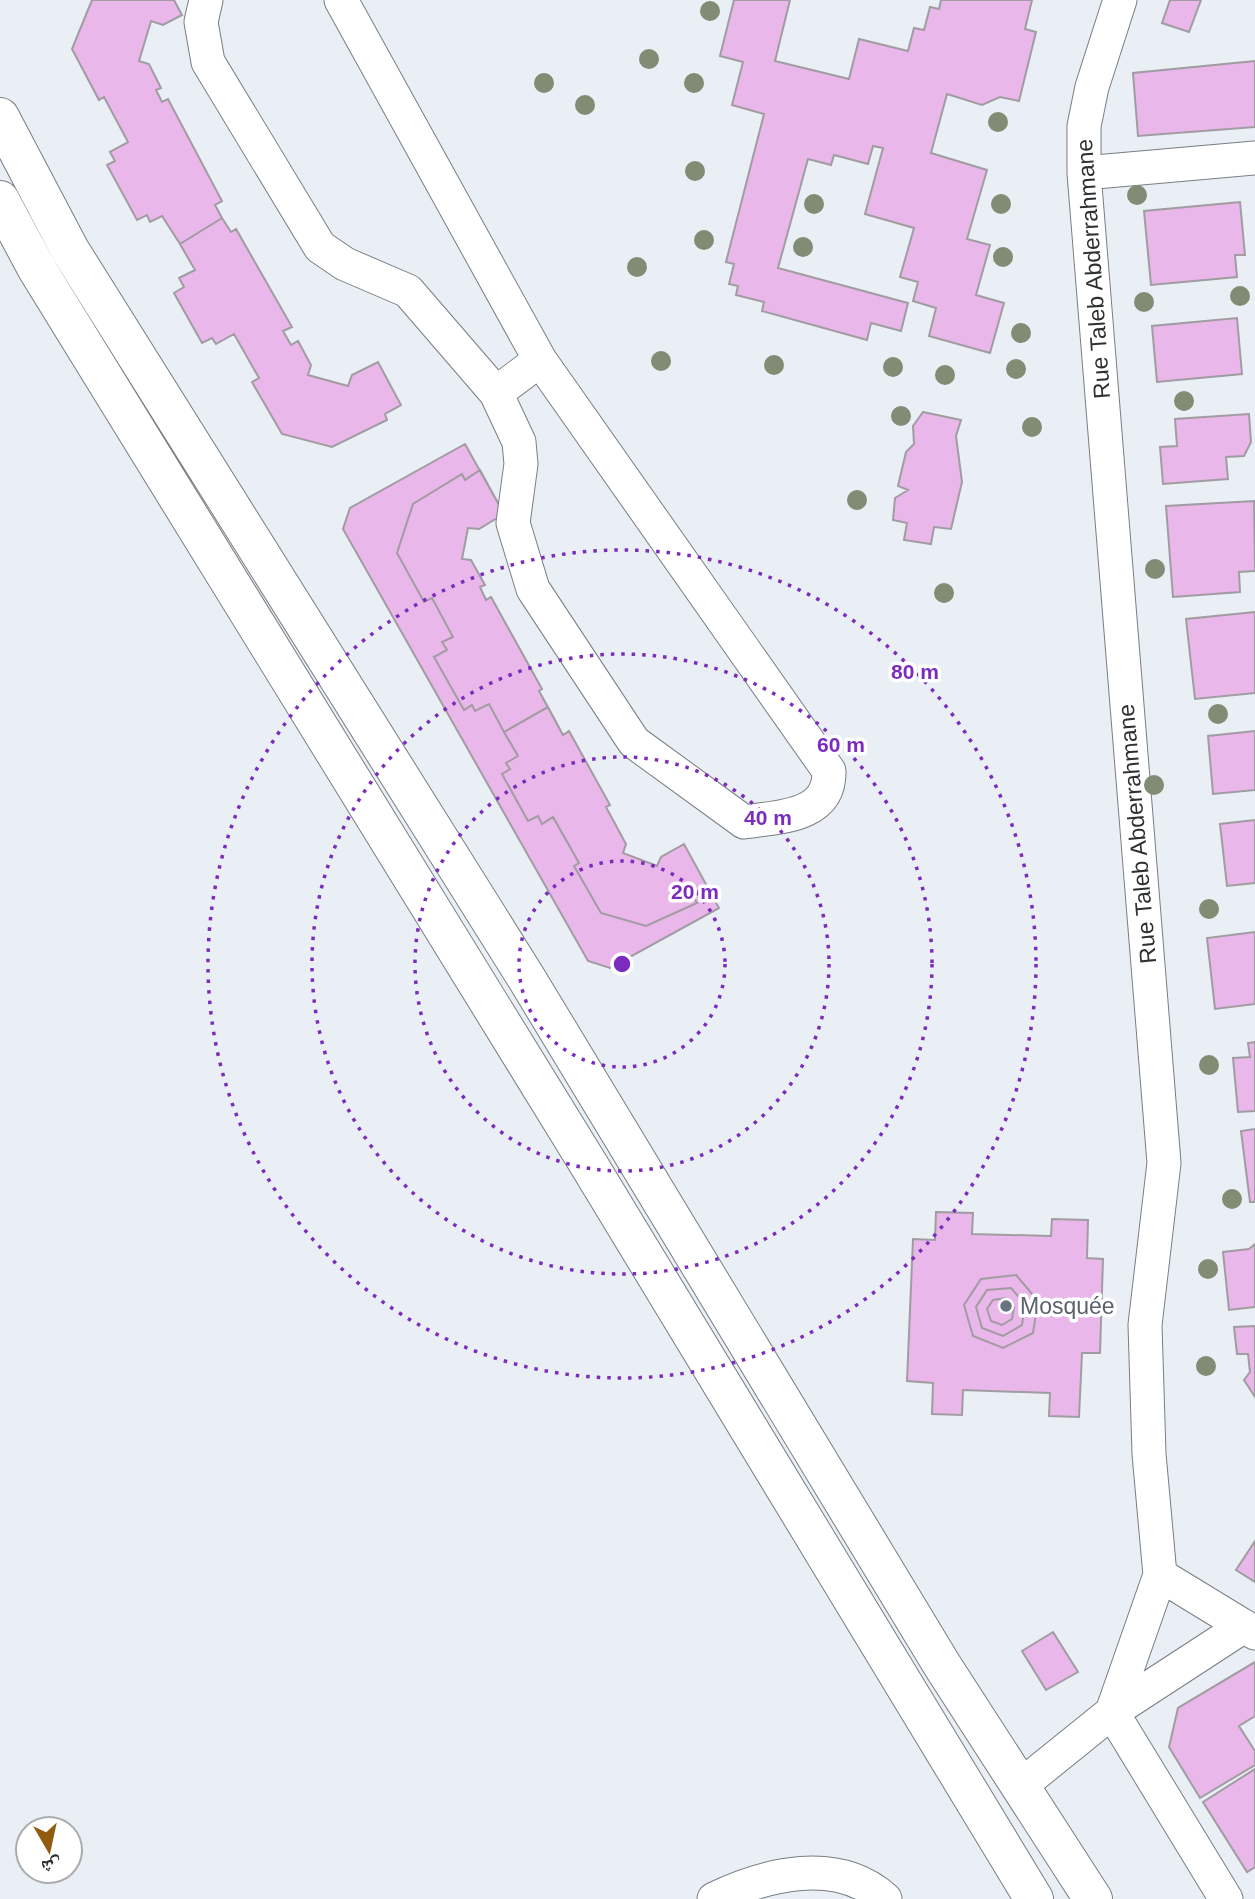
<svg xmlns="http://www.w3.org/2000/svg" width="1255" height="1899" viewBox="0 0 1255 1899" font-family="Helvetica,'Noto Naskh Arabic',sans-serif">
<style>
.building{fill:#e9b7e9;stroke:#a19ca1;stroke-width:2}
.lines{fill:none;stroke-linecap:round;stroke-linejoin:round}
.minor-casing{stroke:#787e83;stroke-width:35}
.major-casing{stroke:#787e83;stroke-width:40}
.minor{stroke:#fff;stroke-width:33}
.major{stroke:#fff;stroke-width:38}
.tree{fill:#828b73}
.ring{fill:none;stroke:#7b2cbf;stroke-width:3.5;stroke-dasharray:3.5 7}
.worship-dot{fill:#6b7280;stroke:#fff;stroke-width:2.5}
.labels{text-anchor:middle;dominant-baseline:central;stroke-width:7;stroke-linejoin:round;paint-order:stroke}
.street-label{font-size:23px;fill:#2d3032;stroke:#fff}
.worship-label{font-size:23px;fill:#5b616d;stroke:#fff;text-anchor:start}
.centre{fill:#7b2cbf;stroke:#fff;stroke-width:3.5}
.ring-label{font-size:21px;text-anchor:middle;font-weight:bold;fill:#7b2cbf;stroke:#fff;stroke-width:7;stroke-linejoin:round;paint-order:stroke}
</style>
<rect width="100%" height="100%" fill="#e9eff4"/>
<path class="building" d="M92,0H174L182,15L163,25L151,21L139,61L149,64L161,88L156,90L162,102L168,99L222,201L215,205L222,218L180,244L162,216L150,222L147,215L137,220L107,165L115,161L110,152L128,142L104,97L99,100L72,49Z
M734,0H790L775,61L849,79L859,39L908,51L914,28L924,30L930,7L939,9L941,0H1032L1025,29L1036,32L1019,101L1000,97L982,105L947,94L931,153L987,170L967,239L990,245L976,295L1004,303L990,353L929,336L936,308L913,301L918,282L900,277L914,228L865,214L883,148L873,146L868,164L834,155L831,165L808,159L778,268L908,303L901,331L871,323L867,340L762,311L764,302L736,295L738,286L729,284L734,264L726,262L764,114L732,105L743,62L720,56Z
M1170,0H1201L1189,32L1162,23Z
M1255,61V127L1138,136L1133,73Z
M1240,202L1245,255H1235L1237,277L1151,285L1144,211Z
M222,218L231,232L236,229L292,327L283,331L291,345L298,341L311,365L308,375L348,386L352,375L378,362L401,405L385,414L387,420L332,447L282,434L252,382L259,378L234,334L216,344L212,338L202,343L174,293L184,287L179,278L195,270L180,244Z
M1237,318L1242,374L1157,382L1152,326Z
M923,412L961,420L956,436L962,482L951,529L934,527L931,544L904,540L907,523L893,520L895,498L908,490L898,486L906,452L914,444L913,426Z
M1249,414L1251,442L1244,456L1226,457L1228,479L1163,484L1160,447L1177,446L1175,419Z
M465,444L504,514L479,529L468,528L462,559L471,560L485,585L480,587L486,600L491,597L542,689L539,691L563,735L569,731L610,805L606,807L626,844L623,853L657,866L661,857L684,844L719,908L610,968L588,961L343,529L350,508Z
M480,470L504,514L479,529L468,528L462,559L471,560L485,585L480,587L486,600L491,597L542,689L539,691L548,707L504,732L489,704L475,711L472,705L464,710L434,657L447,650L442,642L453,637L432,598L424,602L397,553L413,504L462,474L465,480Z
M1254,501L1255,571L1239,572L1240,592L1173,597L1166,506Z
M1255,612V693L1195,699L1186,619Z
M548,707L563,735L569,731L610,805L606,807L626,844L623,853L657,866L661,857L684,844L707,886L692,894L697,903L646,926L601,913L574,866L579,863L553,817L542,824L538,816L528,821L502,774L510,769L506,763L518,756L504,732Z
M1255,731V790L1213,794L1208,736Z
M1255,820V883L1227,886L1220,824Z
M1255,932V1004L1215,1009L1207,938Z
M1255,1042V1111L1238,1112L1233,1058L1250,1057L1248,1043Z
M1255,1129V1202H1250L1241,1131Z
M936,1212L973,1213L972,1234L1051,1236L1052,1219L1088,1220L1087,1258L1103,1259L1100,1353H1082L1079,1417L1049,1416L1050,1393L963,1390L962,1415L932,1414L933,1383L907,1381L913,1239L935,1240Z
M1255,1244V1307L1229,1310L1223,1252L1249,1249Z
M1016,1275L1038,1301L1033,1333L1003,1348L973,1336L964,1305L981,1279Z
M1011,1288L1025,1304L1022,1325L1003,1336L982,1328L976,1307L987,1290Z
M1005,1298L1014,1307L1012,1319L1002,1325L991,1321L987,1309L993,1300Z
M1255,1326V1397L1244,1380L1250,1372L1248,1354H1237L1234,1327Z
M1255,1541V1582L1236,1570Z
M1053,1632L1078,1672L1046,1690L1022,1651Z
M1255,1662V1716L1239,1726L1255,1751V1765L1200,1798L1169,1747L1178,1708Z
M1255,1769V1867L1247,1872L1203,1802Z"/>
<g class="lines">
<g class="minor-casing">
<path id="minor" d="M206,0L201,22L208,62L320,247L345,264L408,291L496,393L519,442L521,464L513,523L533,589L634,742L744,822C779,817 830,817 829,771L540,360L341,0
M1120,0L1092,87L1084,126V173L1164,1163L1145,1325L1149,1454L1160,1575L1255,1633
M1084,173L1255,158
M496,393L540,360
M1019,1787L1112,1712L1160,1575
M714,1899C766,1874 837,1856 885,1899
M1226,1899L1112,1712L1244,1626"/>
</g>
<g class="major-casing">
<path id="major" d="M0,117L70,250L527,979L942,1665L1093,1899
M0,200L37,269L589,1165L1034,1899"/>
</g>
<use href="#minor" class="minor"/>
<use href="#major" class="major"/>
</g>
<g class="tree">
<circle cx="710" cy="11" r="10"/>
<circle cx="649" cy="59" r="10"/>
<circle cx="544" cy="83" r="10"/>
<circle cx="694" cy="83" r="10"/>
<circle cx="585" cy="105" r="10"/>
<circle cx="998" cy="122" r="10"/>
<circle cx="695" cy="171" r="10"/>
<circle cx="1137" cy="195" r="10"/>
<circle cx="814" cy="204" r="10"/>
<circle cx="1001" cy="204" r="10"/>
<circle cx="704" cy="240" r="10"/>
<circle cx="803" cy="247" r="10"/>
<circle cx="1003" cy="257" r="10"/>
<circle cx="637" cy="267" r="10"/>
<circle cx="1240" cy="296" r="10"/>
<circle cx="1144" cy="302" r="10"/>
<circle cx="1021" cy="333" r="10"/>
<circle cx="661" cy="361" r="10"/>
<circle cx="774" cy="365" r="10"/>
<circle cx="893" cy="367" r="10"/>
<circle cx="1016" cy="369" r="10"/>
<circle cx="945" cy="375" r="10"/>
<circle cx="1184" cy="401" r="10"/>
<circle cx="901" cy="416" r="10"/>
<circle cx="1032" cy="427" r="10"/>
<circle cx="857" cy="500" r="10"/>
<circle cx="1155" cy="569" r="10"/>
<circle cx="944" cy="593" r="10"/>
<circle cx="1218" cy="714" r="10"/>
<circle cx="1154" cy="785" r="10"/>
<circle cx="1209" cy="909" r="10"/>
<circle cx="1209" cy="1065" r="10"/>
<circle cx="1232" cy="1199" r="10"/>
<circle cx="1208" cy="1269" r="10"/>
<circle cx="1206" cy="1366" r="10"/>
</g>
<g class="ring">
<circle cx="622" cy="964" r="103"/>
<circle cx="622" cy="964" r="207"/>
<circle cx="622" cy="964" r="310"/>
<circle cx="622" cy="964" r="414"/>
</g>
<circle class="worship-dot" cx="1006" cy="1306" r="7"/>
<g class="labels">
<g class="street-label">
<text transform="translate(1093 269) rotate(-94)">Rue Taleb Abderrahmane</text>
<text transform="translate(1137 834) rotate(-95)">Rue Taleb Abderrahmane</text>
</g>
<g class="worship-label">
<text x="1020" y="1306">Mosquée</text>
</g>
</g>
<circle cx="622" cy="964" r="10" class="centre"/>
<g class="ring-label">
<text x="915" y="679">80 m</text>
<text x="841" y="752">60 m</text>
<text x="768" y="825">40 m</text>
<text x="695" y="899">20 m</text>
</g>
<g transform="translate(49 1850) rotate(171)"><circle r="33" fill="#ffffff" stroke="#abacad" stroke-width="2"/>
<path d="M0-5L12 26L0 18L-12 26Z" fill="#915c10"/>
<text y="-10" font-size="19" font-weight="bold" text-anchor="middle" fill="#2d3032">ش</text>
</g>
</svg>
